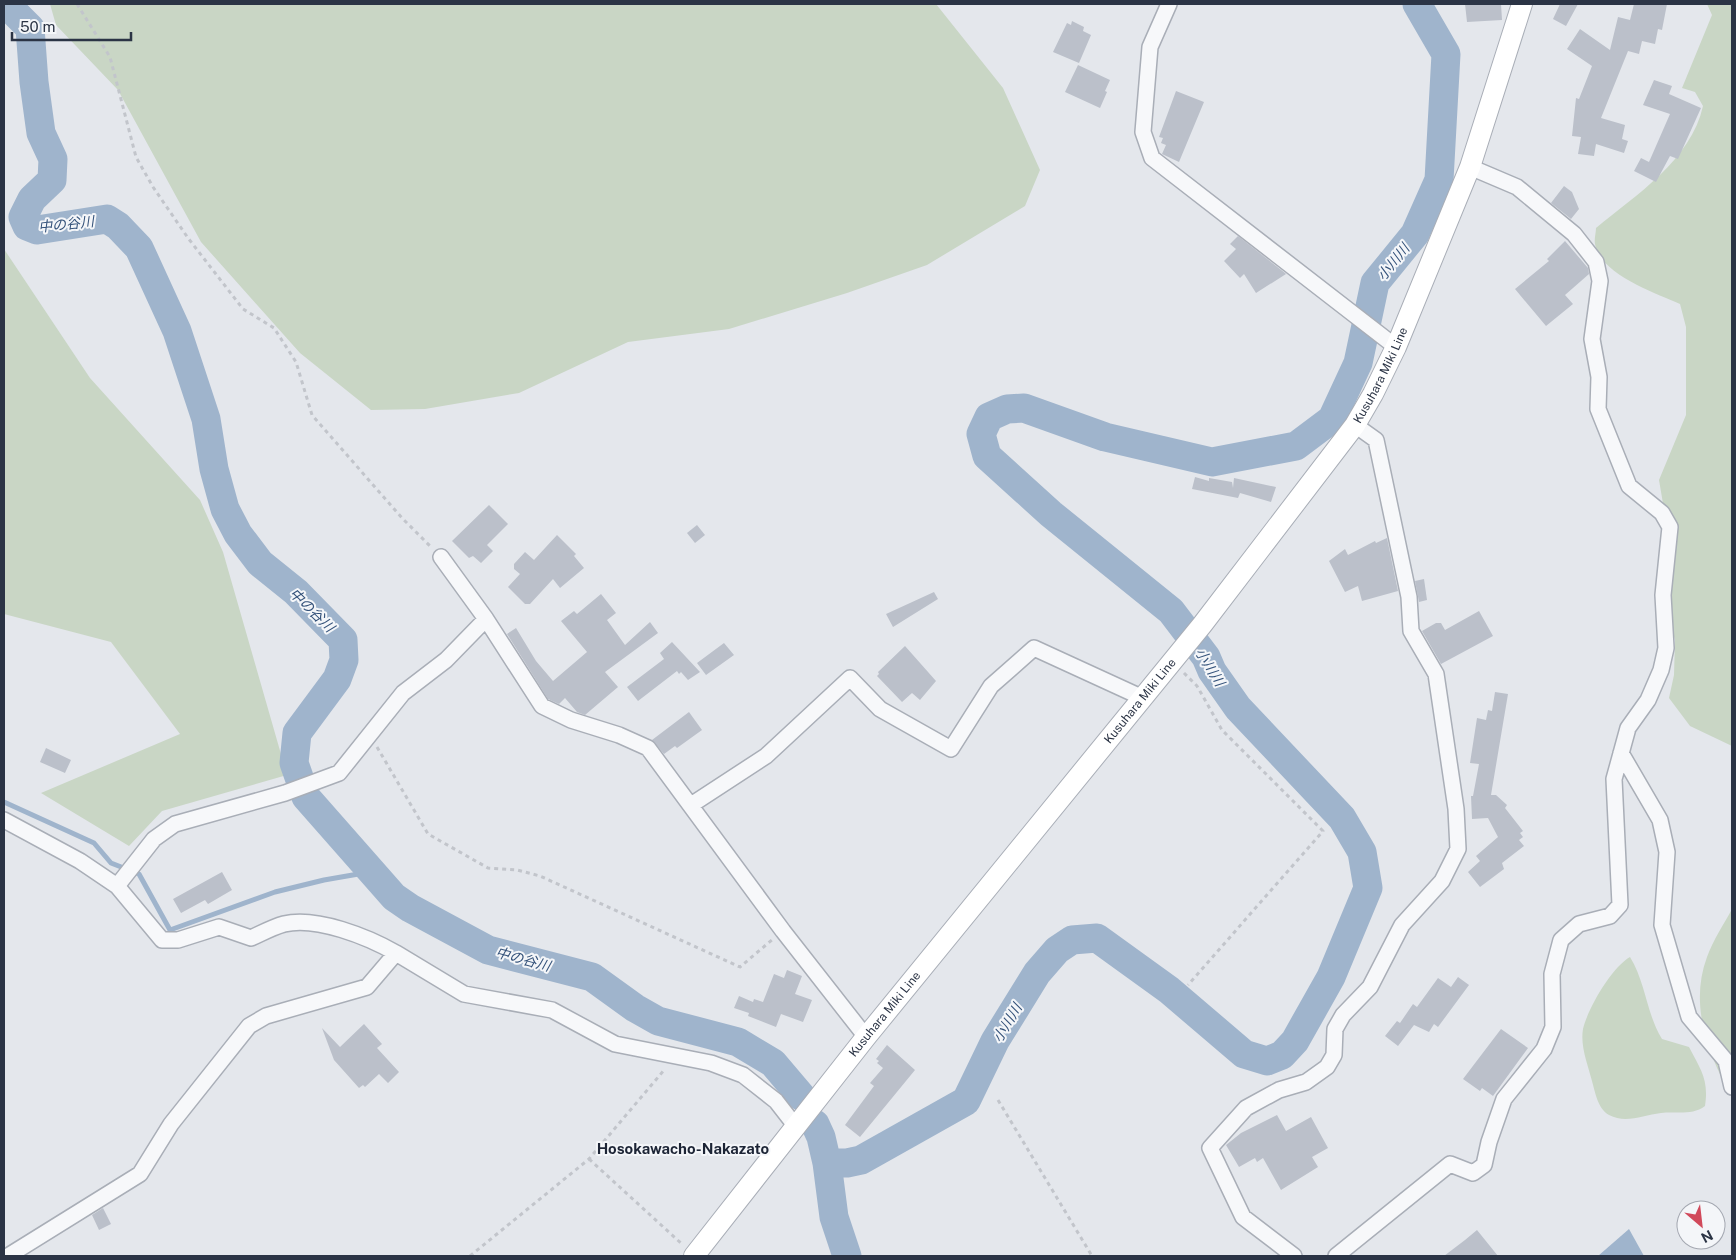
<svg xmlns="http://www.w3.org/2000/svg" width="1736" height="1260" viewBox="0 0 1736 1260" font-family="'Public Sans','Noto Sans JP',sans-serif">
<style>
.green{fill:#c9d6c5}
.water{fill:#9fb4cc}
.lines{fill:none;stroke-linecap:round;stroke-linejoin:round}
.stream{stroke:#9fb4cc;stroke-width:5}
.river{stroke:#9fb4cc;stroke-width:29}
.building{fill:#bbc0ca}
.minor-casing{stroke:#a9aeb7;stroke-width:18}
.secondary-casing{stroke:#a9aeb7;stroke-width:22}
.path{stroke:#c2c5cb;stroke-width:3;stroke-dasharray:4 4;stroke-linecap:butt}
.minor{stroke:#f7f8fa;stroke-width:15}
.secondary{stroke:#fff;stroke-width:20}
.labels{text-anchor:middle;dominant-baseline:central;stroke-width:4;stroke-linejoin:round;paint-order:stroke}
.street-label{font-size:12px;fill:#2b3445;stroke:#f4f6f9}
.water-label{font-size:14px;font-style:italic;fill:#34527a;stroke:#f4f6f9}
.quarter-label{font-size:15px;font-weight:bold;fill:#1d2536;stroke:#f4f6f9}
</style>
<rect width="100%" height="100%" fill="#e4e7ec"/>
<path class="green" d="M50,4H936L1003,88L1040,170L1025,206L927,265L847,293L729,329L628,342L519,393L425,409L371,410L300,353L201,242L118,90L56,25Z
M1707,4H1732V746L1690,726L1669,698L1674,675L1675,640L1665,607L1668,533L1659,480L1686,415V327L1680,304C1655,293 1600,274 1595,244C1594,239 1596,233 1596,228C1636,195 1691,160 1703,106L1695,92L1682,88L1712,15Z
M4,249L90,378L200,500L223,552L287,775L162,811L129,846L41,793L180,734L111,642L4,614Z
M1732,909V1097C1708,1055 1689,1005 1707,957C1713,940 1724,924 1732,909Z
M1630,957C1646,983 1646,1013 1662,1039L1689,1047C1701,1070 1709,1080 1705,1106C1692,1116 1676,1111 1661,1113C1643,1115 1626,1124 1609,1115C1598,1109 1595,1092 1592,1081C1588,1065 1580,1046 1583,1029C1588,1008 1612,967 1630,957Z"/>
<path class="water" d="M1629,1229L1644,1256H1598Z"/>
<g class="lines">
<path class="stream" d="M4,802L94,843L111,863L139,874L170,930L275,892L324,880L370,872"/>
<path class="river" d="M6,4L30,28L34,82L41,133L53,159L52,180L32,199L23,217L27,226L37,230L107,219L118,226L139,248L177,331L206,419L214,469L225,509L238,534L260,563L296,592L343,640L344,660L337,679L297,733L294,763L306,797L394,897L410,908L488,950L592,977L635,1008L658,1021L738,1042L773,1063L801,1096
M815,1124L821,1137L827,1163
M847,1256L834,1217L827,1163H847L861,1160L966,1101L995,1041L1037,973L1057,950L1072,940L1097,938L1169,990L1244,1054L1267,1061L1282,1055L1295,1041L1331,977L1368,888L1362,852L1342,818L1238,708L1212,671L1206,657L1171,611L1051,514L987,456L981,434L989,417L1007,409L1024,408L1105,437L1212,462L1296,446L1332,419L1358,363L1375,283L1415,234L1439,180L1446,54L1417,4"/>
</g>
<path class="building" d="M1465,4H1501L1502,20L1467,22Z
M1560,4H1578L1566,26L1553,19Z
M1634,4H1667L1662,30L1658,29L1655,44L1642,41L1639,54L1628,51L1601,118L1625,125L1622,139L1628,141L1624,153L1596,144L1594,156L1578,154L1581,137L1572,136L1576,98L1579,99L1592,66L1567,49L1580,29L1610,50L1618,17L1630,20Z
M1072,21L1084,27L1083,31L1091,35L1079,63L1053,52L1067,23L1071,25Z
M1078,65L1110,80L1105,91L1107,92L1100,108L1065,92Z
M1654,80L1672,86L1669,94L1701,108L1678,159L1670,156L1656,182L1634,171L1641,158L1649,162L1670,114L1643,105Z
M1176,91L1204,102L1179,162L1162,154L1166,145L1161,143L1163,138L1159,137Z
M1564,186L1572,192L1579,209L1571,219L1551,203Z
M1238,236L1285,273L1286,274L1256,293L1244,274L1240,278L1224,261L1236,249L1230,244Z
M1565,241L1588,268L1589,274L1565,295L1573,304L1546,326L1515,289L1549,261L1547,259Z
M1195,477L1209,481V478L1232,482L1233,488L1234,478L1276,487L1271,502L1240,493L1238,498L1192,489Z
M489,505L508,524L487,545L493,551L481,563L473,556L469,558L452,541Z
M697,525L705,535L695,543L687,533Z
M557,535L576,554L574,556L584,568L560,588L553,579L530,604H525L508,587L520,574L514,569V564L525,552L534,560Z
M1387,538L1398,591L1362,601L1358,586L1345,592L1329,561L1345,549L1348,555L1375,541L1376,543Z
M1424,579L1427,600L1419,602L1415,581Z
M934,592L938,599L893,627L886,614Z
M601,594L616,613L607,620L625,645L650,622L658,633L605,672L618,687L585,715L577,712L565,698L559,704L548,699L507,634L516,628L536,661L553,681L587,652L561,621L574,611L577,614Z
M1479,611L1493,636L1441,664L1422,631L1436,623H1441L1445,630Z
M672,642L700,672L688,680L681,672L679,674L677,671L638,701L627,687L664,659L660,653Z
M724,643L734,655L706,675L697,663Z
M905,646L936,681L920,700L912,693L902,702L877,676L879,674L878,672Z
M1495,692L1508,694L1491,795H1496L1507,805L1505,808L1523,831L1520,833L1523,837L1519,840L1524,846L1502,863L1504,869L1480,887L1468,872L1480,861L1476,856L1498,837L1488,818L1472,819L1471,796H1473L1479,764L1470,763L1477,718L1486,720L1488,710L1492,711Z
M689,712L702,730L677,748L675,746L664,754L652,740Z
M46,748L71,760L65,773L40,762Z
M222,872L232,890L208,904L205,900L181,913L173,899Z
M787,970L802,976L795,994L812,1000L803,1022L781,1014L776,1027L748,1016L749,1013L734,1008L739,996L753,1002L754,999L763,1002L774,974L784,978Z
M1458,977L1469,985L1438,1027L1434,1024L1429,1032L1414,1025L1398,1046L1385,1036L1397,1021L1400,1023L1413,1004L1417,1007L1438,978L1451,987Z
M364,1024L382,1044L377,1048L399,1072L388,1083L379,1074L365,1087L363,1085L359,1088L334,1060L322,1028L340,1047Z
M1501,1029L1528,1048L1493,1096L1482,1088L1480,1091L1463,1079Z
M887,1045L915,1070L860,1137L845,1125L874,1086L870,1083L883,1068L877,1063L879,1061L876,1059Z
M1277,1115L1286,1131L1311,1117L1328,1148L1312,1157L1318,1167L1281,1190L1263,1158L1257,1162L1255,1158L1239,1167L1226,1145L1241,1133Z
M103,1208L111,1224L99,1230L92,1215Z
M1477,1230L1498,1256H1444L1465,1240Z"/>
<g class="lines">
<g class="minor-casing">
<path id="minor" d="M1169,4L1150,47L1143,132L1152,158L1396,347
M441,557L486,619L542,706L571,720L619,735L648,748L783,931L866,1037
M1621,753L1660,820L1667,852L1662,925L1689,1017L1726,1061L1732,1087
M691,805L766,756L850,678L880,709L951,749L991,686L1034,648L1143,698
M4,820L80,861L117,886L162,940H178L219,927L251,938C262,933 273,927 284,924C316,916 368,937 396,953
M117,886L154,839L175,824L285,793L339,773L403,693L446,660L486,619
M8,1256L140,1174L171,1124L249,1026L266,1016L367,987L396,953L464,994L552,1010L615,1044L711,1063L743,1075L776,1101L797,1128
M1294,1256L1243,1217L1210,1148L1246,1108L1279,1090L1306,1082L1327,1067L1334,1055L1335,1029L1343,1015L1370,987L1402,925L1442,881L1458,849L1456,809L1436,674L1411,631L1409,597L1376,440L1355,425
M1336,1256L1450,1164L1473,1173L1484,1165L1489,1142L1504,1099L1544,1049L1553,1027L1552,974L1561,940L1579,924L1610,916L1620,905L1614,779L1628,728L1648,700L1661,670L1666,648L1663,595L1670,527L1662,513L1629,486L1598,409L1599,377L1592,339L1600,281L1596,262L1574,234L1517,187L1470,167"/>
</g>
<g class="secondary-casing">
<g id="secondary">
<path id="s1" d="M694,1256L866,1037L1202,625L1355,425L1373,394L1396,347L1470,167L1522,4"/>
</g>
</g>
<path class="path" d="M77,4L110,57L136,157L153,187L188,238L243,309L274,328L296,362L312,415L402,518L432,548
M1184,673L1197,686L1222,730L1323,831L1188,985
M377,747L428,834L488,868L517,870L540,876L740,967L773,939
M998,1100L1092,1256
M589,1159L683,1245
M470,1256L589,1159L665,1069"/>
<use href="#minor" class="minor"/>
<use href="#secondary" class="secondary"/>
</g>
<g class="labels">
<g class="street-label">
<text stroke="none"><textPath href="#s1" startOffset="1118">Kusuhara Miki Line</textPath></text>
<text stroke="none"><textPath href="#s1" startOffset="712">Kusuhara Miki Line</textPath></text>
<text stroke="none"><textPath href="#s1" startOffset="308">Kusuhara Miki Line</textPath></text>
</g>
<g class="water-label">
<text transform="translate(66 224) rotate(-6)">中の谷川</text>
<text transform="translate(1393 262) rotate(-51)">小川川</text>
<text transform="translate(312 610) rotate(44)">中の谷川</text>
<text transform="translate(1210 667) rotate(58)">小川川</text>
<text transform="translate(523 959) rotate(15)">中の谷川</text>
<text transform="translate(1007 1023) rotate(-59)">小川川</text>
</g>
<g class="quarter-label">
<text x="683" y="1148">Hosokawacho-Nakazato</text>
</g>
</g>
<rect width="1736" height="1260" fill="none" stroke="#2b3445" stroke-width="10"/>
<g transform="translate(1701 1225) rotate(152)"><circle r="24" fill="#f4f6f9" stroke="#a4a8b1"/>
<path d="M0-4L9 19L0 12L-9 19Z" fill="#d1495b"/>
<text y="-8" font-size="14" font-weight="bold" text-anchor="middle" fill="#2b3445">N</text>
</g>
<path d="M12 32v8h119v-8" fill="none" stroke="#2b3445" stroke-width="2.5"/>
<text x="20" y="32" font-size="15" fill="#2b3445" stroke="#f4f6f9" stroke-width="4" paint-order="stroke">50 m</text>
</svg>
